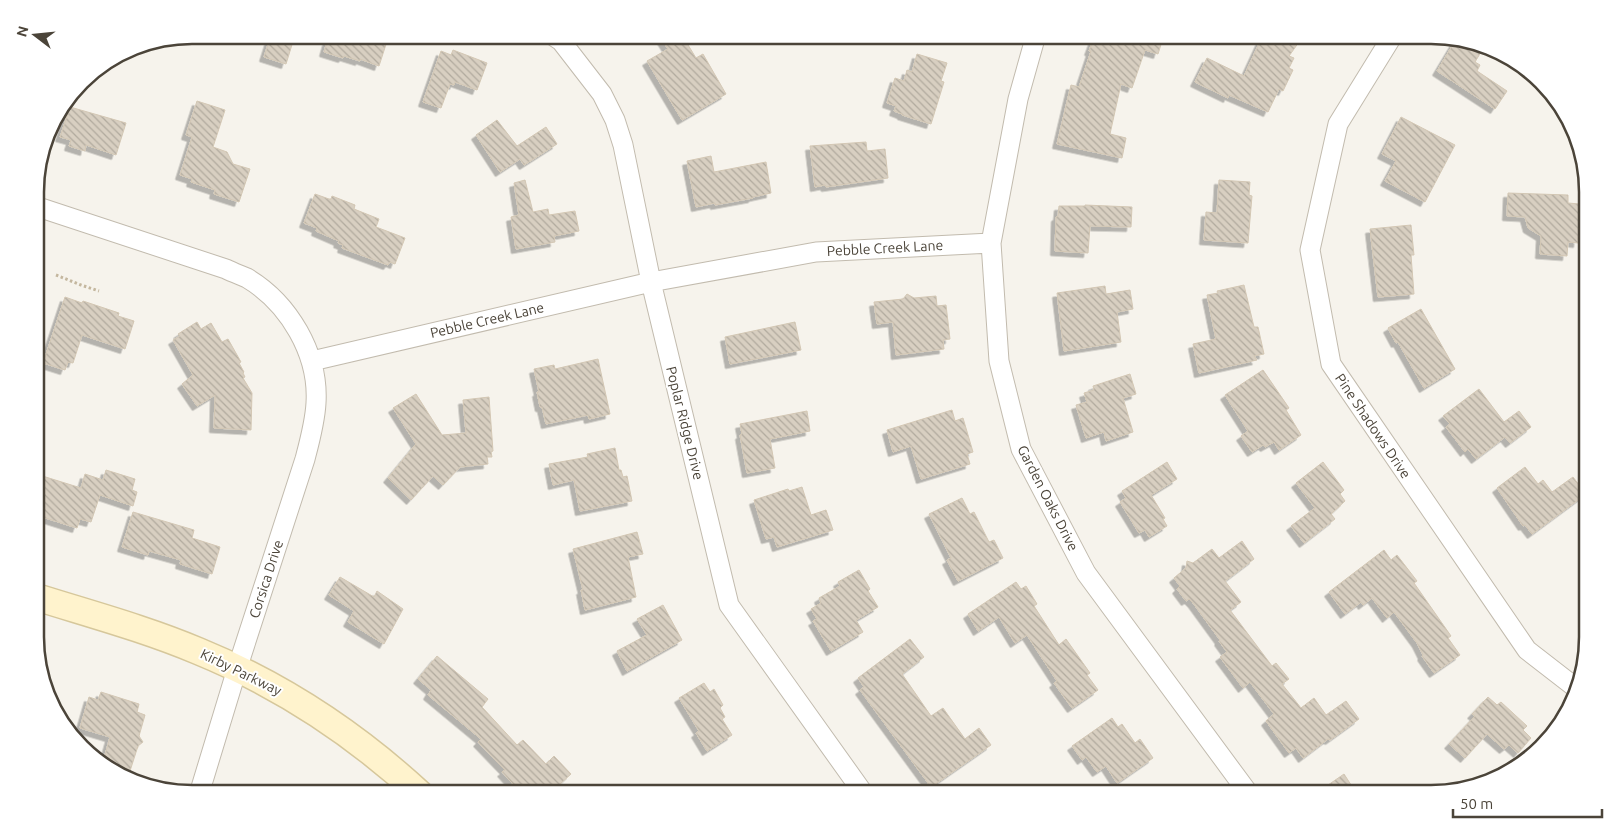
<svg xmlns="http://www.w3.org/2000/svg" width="1623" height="829" viewBox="0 0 1623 829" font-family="Ubuntu,sans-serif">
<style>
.building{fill:url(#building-back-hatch);stroke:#d3c7b4;filter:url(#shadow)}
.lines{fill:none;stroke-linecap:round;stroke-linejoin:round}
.minor-casing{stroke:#c2bbae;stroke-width:21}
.secondary-casing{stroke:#d6c79b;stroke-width:29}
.path{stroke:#c4b79f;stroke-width:3;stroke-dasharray:2.5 2.5;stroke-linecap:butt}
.minor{stroke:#fff;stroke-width:19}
.secondary{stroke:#fff3cd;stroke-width:26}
.labels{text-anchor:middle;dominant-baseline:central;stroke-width:4;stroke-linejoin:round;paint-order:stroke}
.street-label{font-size:14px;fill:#4b4439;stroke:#fff}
.rim{fill:none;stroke:#4b4439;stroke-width:2.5}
</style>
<defs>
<pattern id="building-back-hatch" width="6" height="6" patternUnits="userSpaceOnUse" patternTransform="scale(1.25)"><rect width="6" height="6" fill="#d8cfc1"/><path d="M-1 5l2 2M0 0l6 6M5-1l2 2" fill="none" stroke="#b1aa9e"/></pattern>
<filter id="shadow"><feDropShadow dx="-4.5" dy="4.5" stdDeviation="0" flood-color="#0004"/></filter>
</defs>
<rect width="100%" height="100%" fill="#f6f3ec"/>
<path class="building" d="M271,35H295L286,64L264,57Z
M329,35H389L379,66L360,59V61L344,56L343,58L324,52Z
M659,35H682L696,58L703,54L726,94L682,120L647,61L668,49Z
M1095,35H1164L1158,54L1145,50L1132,88L1121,84L1110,134L1126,138L1122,158L1057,144L1071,85L1079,87L1091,51H1089Z
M1263,35H1304L1289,56L1294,58L1289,68L1293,70L1283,91L1279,89L1268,112L1229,95L1228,98L1195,82L1207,58L1244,76Z
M1455,41L1484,47L1475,62L1480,65L1477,71L1507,91L1495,109L1437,71Z
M453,50L487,63L477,90L455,82L454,85L450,84L441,108L423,102L441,51L451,55Z
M917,54L947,63L941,81L944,82L931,124L902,115V114L894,111L896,106L887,103L895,78L904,81L907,70L912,72Z
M197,101L225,110L213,147L227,152L233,164L250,169L239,202L214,194L215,190L191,182L192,179L180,175L192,137L186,135Z
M70,107L126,123L116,155L86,145L85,151L69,146L71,140L60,137Z
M1401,117L1455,145L1425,202L1385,181L1396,161L1382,154Z
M497,120L517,146L546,127L557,144L524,165L520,159L500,172L476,135Z
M866,142L867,151L885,149L888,178L826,187L825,185L815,187L810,146Z
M711,156L714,172L766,162L771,193L753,197V198L715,205V203L696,207L687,161Z
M525,180L533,212L548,209L549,215L575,211L579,231L554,236L555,242L516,249L511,217L519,215L514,183Z
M1219,180L1250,182L1249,195L1252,196L1248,243L1204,240L1206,212L1217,213Z
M1508,193L1568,195V203L1580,204L1578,243L1568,242L1567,256L1540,254L1541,236L1528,228L1525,217L1507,216Z
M315,194L329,199H331L332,196L355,205L354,209L379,219L376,227L405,238L395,264L390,262L388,265L342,248L343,245L338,243L339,241L316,231L317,228L304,223Z
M1085,205L1132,207L1131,227L1090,226L1088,253L1055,251L1056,217L1058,216L1059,206H1085Z
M1411,225L1414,255H1411L1414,294L1378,297L1370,229Z
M1244,285L1254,327H1258L1264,354L1254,356L1257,360L1199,373L1193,344L1216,339L1207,295L1218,293L1217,291Z
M1105,286L1106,294L1130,290L1133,309L1117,312L1121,342L1064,351L1057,293Z
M907,294L914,298L936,296L937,306L946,305L950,339L943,340L944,349L896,355L893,322L877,324L874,302L903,299Z
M65,297L82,303L83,301L119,313L118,316L134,321L125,349L82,335L73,363L68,362L65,370L43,363Z
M1421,309L1455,369L1424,388L1398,342L1396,343L1388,328Z
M197,322L201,329L211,323L222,342L228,339L241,362L239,363L244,372L243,373L245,377L243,378L252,393L251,430L214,428L215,395L197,406L182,384L193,375L173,340L180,336L178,334Z
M795,322L801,350L730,364L725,337Z
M598,359L610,414L589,419L588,415L546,424L542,407H540L537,392H539L534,369L554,365L555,369Z
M1263,370L1289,408L1286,410L1301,435L1279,450L1274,442L1265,447L1263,445L1252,452L1241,436L1248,431L1225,395Z
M1130,374L1136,394L1123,398L1133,432L1106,441L1104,432L1086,438L1076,405L1087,402L1084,393L1094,390L1093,386Z
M1479,389L1504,422L1519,411L1531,427L1510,443L1505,437L1476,459L1468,449L1465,452L1446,427L1450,424L1443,416Z
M416,394L442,435L466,433L463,400L489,397L493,451L491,452L492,457H487L488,464L460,467L443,485L433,476L411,500L388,478L416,444L393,408Z
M952,410L955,421L963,418L973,452L967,454L970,464L921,479L911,446L893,452L887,430Z
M807,411L810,431L770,439L775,468L747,473L740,435L742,434L740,424Z
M615,448L619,470H621L623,477L627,476L632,501L580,511L574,480L553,485L549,464L588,457L587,454Z
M1167,462L1177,479L1151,495L1165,518L1163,519L1167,526L1149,537L1145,530L1139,533L1120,502L1126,498L1122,491Z
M1323,462L1344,490L1340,494L1345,501L1331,514L1335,519L1304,543L1291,526L1315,508L1296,483Z
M1525,467L1538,484L1543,480L1552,492L1573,477L1586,494L1532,534L1525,525L1523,526L1497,488Z
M106,470L135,479L132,490L137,492L133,506L100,495L91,522L80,519L77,528L36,515V474L81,488L85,474L103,480Z
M802,487L811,515L826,510L833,530L777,547L774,537L766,539L754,500L788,489L789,491Z
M962,498L970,514L974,512L989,542L994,540L1003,558L958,581L947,560L951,558L929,514Z
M133,512L194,530L192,538L220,547L212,574L180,564L181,560L149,551L148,555L122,547Z
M637,532L643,554L628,557L636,597L585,610L581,590H583L573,549Z
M1242,541L1254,559L1225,581L1241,602L1230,610L1272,666L1276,663L1289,679L1282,684L1301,708L1314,698L1326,715L1346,701L1359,719L1330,740L1328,739L1303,758L1296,748L1289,753L1266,721L1274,714L1250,682L1243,688L1220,657L1227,652L1219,641L1220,640L1193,603L1189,599L1186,601L1177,589L1180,586L1174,578L1186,568L1187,561L1193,563L1212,549L1219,558Z
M1384,550L1391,560L1397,555L1417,581L1414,583L1451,636L1448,638L1460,655L1434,673L1422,656L1423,655L1417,643L1394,612L1387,618L1372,598L1363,605L1361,602L1345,614L1329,592Z
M859,570L870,589L868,591L878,607L856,620L863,632L831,651L813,621L817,619L811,609L821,603L819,598L840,586L838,582Z
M340,577L374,597L377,591L403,609L384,644L348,622L354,611L329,595Z
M1016,582L1021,589L1026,586L1037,604L1034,606L1059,645L1066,639L1090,673L1087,675L1098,690L1072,708L1054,683L1057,681L1027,635L1015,643L999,617L978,631L968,614Z
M663,605L682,640L627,671L617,651L647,635L637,619Z
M910,639L924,657L902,674L931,716L943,708L965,739L979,728L991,745L931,787L860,690L864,687L858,678Z
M437,656L488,699L482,707L517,745L523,740L546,764L554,756L571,774L549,794H522L502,772L505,770L478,742L481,739L428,695L431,690L418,679Z
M704,683L710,692L714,689L723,705L720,708L725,717L722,719L732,735L707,751L696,733L699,731L679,698Z
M101,692L139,704L137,712L145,715L139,736L143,742L138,746L130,771L103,762L110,737L80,728L89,697L98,700Z
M1488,697L1497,705L1501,702L1527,726L1523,730L1531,738L1518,753L1509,745L1504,749L1487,734L1465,758L1449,744L1475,716L1472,714Z
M1112,718L1118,727L1122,724L1135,743L1140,739L1153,758L1117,783L1106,766L1097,772L1086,757L1082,760L1072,746Z
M1344,774L1357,794H1315Z"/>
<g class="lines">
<g class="minor-casing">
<path id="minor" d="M552,35L561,41L602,94L615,120L623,145L651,282L729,605L864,794
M1036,35L1018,99L991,243L999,361L1021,449L1086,573L1249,794
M1393,35L1338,124L1310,250L1331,364L1527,650L1576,688
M35,206L226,269C232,272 240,275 247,278C289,303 319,354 316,403C315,422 310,440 305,459L237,669L199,794
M312,361L651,282L816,252L991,243"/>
</g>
<g class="secondary-casing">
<path id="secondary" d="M36,597C90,614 146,629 198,651C281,685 354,733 420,794"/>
</g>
<path class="path" d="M56,275L81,285L99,291"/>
<use href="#minor" class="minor"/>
<use href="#secondary" class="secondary"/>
</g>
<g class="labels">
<g class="street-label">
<text transform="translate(885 248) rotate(-3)">Pebble Creek Lane</text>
<text transform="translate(487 320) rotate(-13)">Pebble Creek Lane</text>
<text transform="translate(685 423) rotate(76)">Poplar Ridge Drive</text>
<text transform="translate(1373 426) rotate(56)">Pine Shadows Drive</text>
<text transform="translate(1048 498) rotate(63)">Garden Oaks Drive</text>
<text transform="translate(266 579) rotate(-72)">Corsica Drive</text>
<text transform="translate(241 672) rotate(26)">Kirby Parkway</text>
</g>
</g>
<path d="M0 0H1623V829H0ZM192 44H1431A148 148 0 0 1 1579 192V637A148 148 0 0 1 1431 785H192A148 148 0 0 1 44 637V192A148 148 0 0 1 192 44Z" fill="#fff" fill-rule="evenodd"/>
<path class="rim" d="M192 44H1431A148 148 0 0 1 1579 192V637A148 148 0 0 1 1431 785H192A148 148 0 0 1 44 637V192A148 148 0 0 1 192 44Z"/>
<g transform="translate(35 35) rotate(286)" stroke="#ffffff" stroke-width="4" paint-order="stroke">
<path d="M0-4L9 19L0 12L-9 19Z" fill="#4b4439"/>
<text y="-8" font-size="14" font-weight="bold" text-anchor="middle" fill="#4b4439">N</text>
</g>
<path d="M1453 809v8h149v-8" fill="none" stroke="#4b4439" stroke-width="2.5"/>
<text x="1460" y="809" font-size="15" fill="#4b4439" stroke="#ffffff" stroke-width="4" paint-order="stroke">50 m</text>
</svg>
